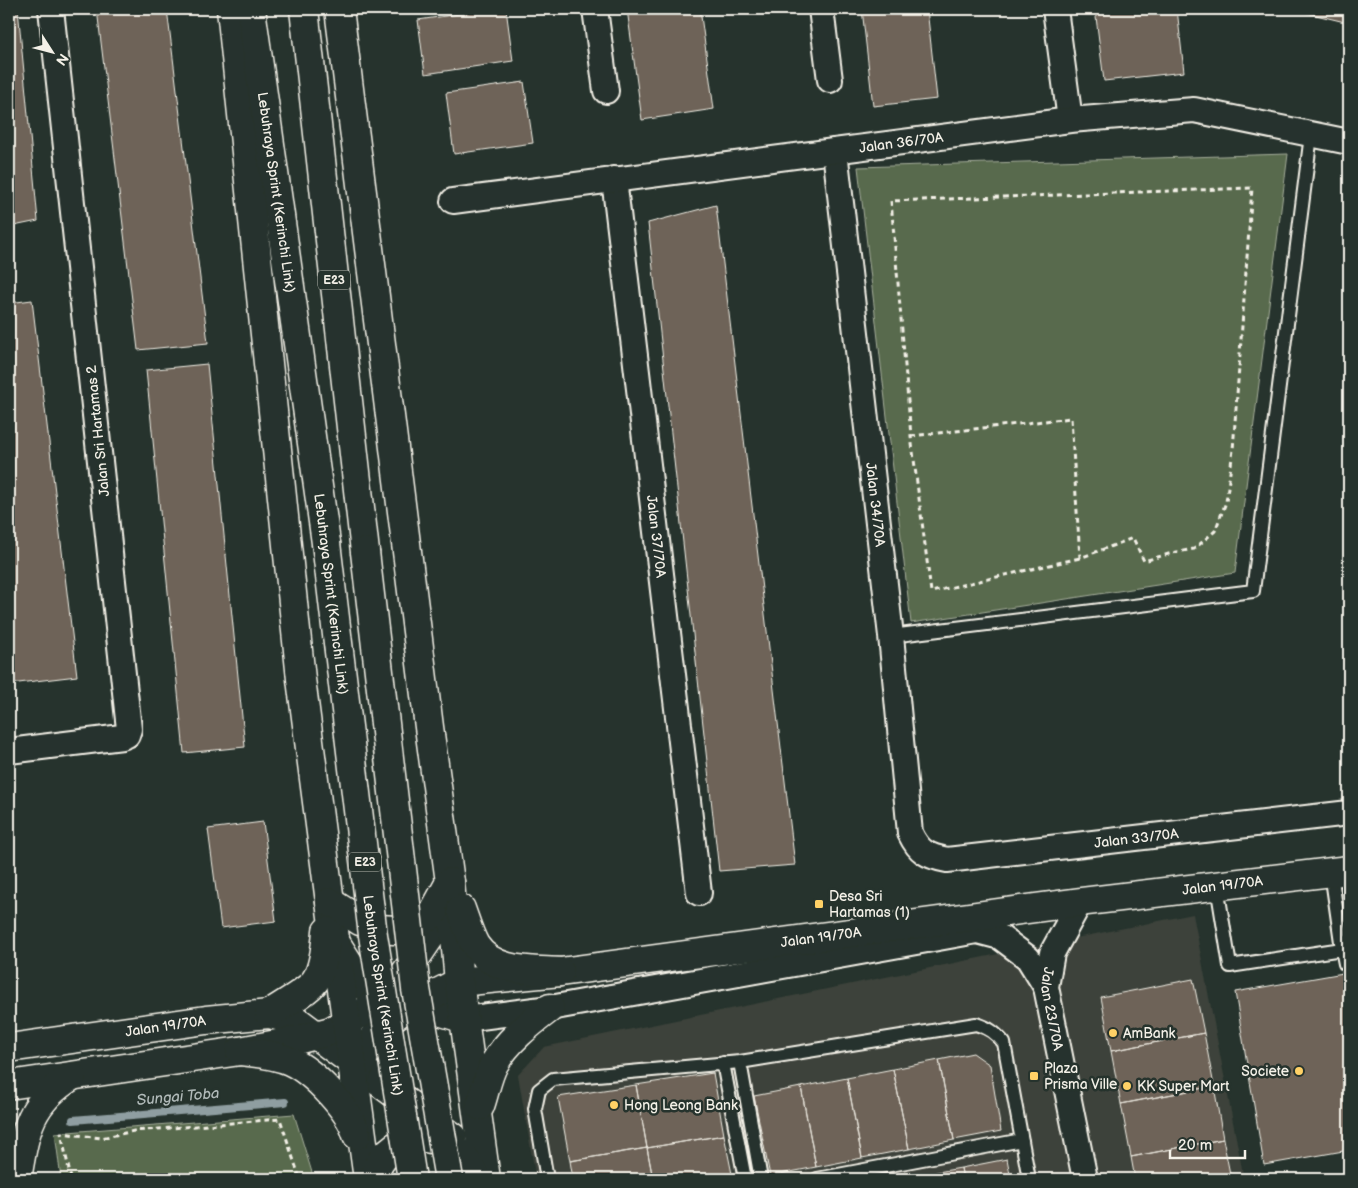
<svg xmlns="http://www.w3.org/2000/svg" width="1358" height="1188" viewBox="0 0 1358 1188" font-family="'Balsamiq Sans',sans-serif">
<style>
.built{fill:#3c423a}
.green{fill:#596b4e;stroke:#a6ae9b}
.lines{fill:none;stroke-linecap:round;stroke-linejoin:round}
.stream{stroke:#8f9ea1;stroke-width:8}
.building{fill:#6e6458;stroke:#f4f1e8}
.service-casing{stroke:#f4f1e8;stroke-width:16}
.minor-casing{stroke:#f4f1e8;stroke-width:28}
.tertiary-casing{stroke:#f4f1e8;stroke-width:31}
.motorway-casing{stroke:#f4f1e8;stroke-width:31}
.path{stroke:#f4f1e8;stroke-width:3;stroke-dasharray:5 4;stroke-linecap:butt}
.service{stroke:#26332d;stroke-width:12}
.minor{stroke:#26332d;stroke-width:24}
.tertiary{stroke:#26332d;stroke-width:28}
.motorway{stroke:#26332d;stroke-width:28}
.motorway-bridge-casing{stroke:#f4f1e8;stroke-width:31;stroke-linecap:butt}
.motorway-bridge{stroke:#26332d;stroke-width:28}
.poi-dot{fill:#ffd166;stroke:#26332d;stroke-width:2}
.labels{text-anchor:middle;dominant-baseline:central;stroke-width:5;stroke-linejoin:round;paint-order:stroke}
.shield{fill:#26332d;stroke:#b6b8b0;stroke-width:1}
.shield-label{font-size:12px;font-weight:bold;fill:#f4f1e8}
.street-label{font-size:14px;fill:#f4f1e8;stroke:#26332d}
.poi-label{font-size:14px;fill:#f4f1e8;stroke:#26332d;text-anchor:start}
.water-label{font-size:15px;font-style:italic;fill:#b1bab9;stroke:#26332d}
</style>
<rect width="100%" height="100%" fill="#26332d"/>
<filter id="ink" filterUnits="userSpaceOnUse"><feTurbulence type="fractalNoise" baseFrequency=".02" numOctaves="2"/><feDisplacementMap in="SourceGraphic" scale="10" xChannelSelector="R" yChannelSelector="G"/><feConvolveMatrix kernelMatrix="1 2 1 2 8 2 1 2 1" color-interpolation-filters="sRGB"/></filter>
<g filter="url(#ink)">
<path class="built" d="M1193,914L1244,1179H536L518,1075L544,1047Z"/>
<path class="green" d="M1288,154L1235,573L911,623L858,167Z
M294,1114L314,1179H61L55,1133Z"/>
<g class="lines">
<path class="stream" d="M73,1120L285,1102"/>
</g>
<path class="building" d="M9,9H18L38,221L9,227Z
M97,9H167L208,343L138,350Z
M494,9H506L513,61L425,74L418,20Z
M627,9H700L714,109L642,120Z
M862,9H927L937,99L873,106Z
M1095,9H1177L1184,72L1104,81Z
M1291,9H1349V23Z
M524,82L533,143L454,154L446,93Z
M716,205L795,865L719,871L648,223Z
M32,300L77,676L10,684L9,669V303Z
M207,364L245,747L184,753L146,370Z
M263,822L276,921L221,928L208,829Z
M1349,972V1150L1264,1165L1235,992Z
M1193,979L1204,1033L1111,1051L1101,997Z
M1204,1033L1214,1086L1121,1104L1111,1051Z
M973,1053L990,1065L1001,1131L954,1140L939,1060Z
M939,1060L954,1140L909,1149L893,1069Z
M893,1069L909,1149L862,1158L847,1078Z
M713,1073L724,1135L647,1148L636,1085Z
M847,1078L862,1158L816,1167L801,1087Z
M636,1085L647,1148L570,1161L558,1097Z
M1214,1086L1223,1139L1131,1157L1121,1104Z
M801,1087L816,1167L770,1176L754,1096Z
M724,1135L733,1179H653L647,1148Z
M1223,1139L1231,1179H1135L1131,1157Z
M647,1148L653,1179H573L570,1161Z
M1007,1159L1011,1179H963L961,1168Z
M961,1168L963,1179H915L914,1176Z"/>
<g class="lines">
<g class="service-casing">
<path id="service" d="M891,636L1253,591L1311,135
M1217,886L1230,966L1342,949L1331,872
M1342,949L1345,964
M723,1063L745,1179
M547,1179L535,1109L539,1090L553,1079L740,1062
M761,1179L740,1062L976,1024C989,1028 996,1033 1004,1043L1029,1179
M817,1179L1022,1140"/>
</g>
<g class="minor-casing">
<g id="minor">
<path d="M595,9L606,91"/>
<path d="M821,9L830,80"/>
<path d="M1055,9L1070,120"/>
<path id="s1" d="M835,151L891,636L910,833C919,852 927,856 947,860L1349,813"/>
<path id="s2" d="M614,179L699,893"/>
<path id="s3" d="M453,201L1070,120L1194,110L1349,142"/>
<path d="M9,751L122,737L127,735L129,729L51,9"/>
<path id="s4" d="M1080,902L1052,953L1046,987L1085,1179"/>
<path d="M465,1019L550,1008L977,931L1000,937L1028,958L1046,987"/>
</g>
</g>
<g class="tertiary-casing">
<g id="tertiary">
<path d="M336,943L362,984L380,999L401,1004H416L465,1019"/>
<path id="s5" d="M9,1048L206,1020L269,1014L297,1021L453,1137"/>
<path id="s6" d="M354,1080L367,1050L381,1026L403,1010L416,1004L459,982L560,972L1080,902L1349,870"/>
<path d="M9,1085L240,1051L293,1041L331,1031L367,1010L402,978L434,931L450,896"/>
<path d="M17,1179C25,1132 28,1103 72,1076"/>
</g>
</g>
<g class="motorway-casing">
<g id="motorway">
<path d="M231,9L301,679L330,902L368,1179"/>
<path id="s7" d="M251,9L326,543"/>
<path d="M304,9L365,552"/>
<path d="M339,9L429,727L450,882L459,982L486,1179"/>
<path d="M330,902L360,921L381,929L394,930L419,923L432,915L450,882"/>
<path d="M461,909C465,920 469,934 475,945C493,973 531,970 560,972"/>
<path d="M269,1014C281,1006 308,991 315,981C323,970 326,944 327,931"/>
<path d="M240,1051C257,1053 274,1054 290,1061C314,1072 350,1110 357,1135"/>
<path d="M480,1106C485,1092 487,1077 494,1064C507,1041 529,1024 550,1008"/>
<path d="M375,1179C375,1159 397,1141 416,1138C427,1137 441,1141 450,1146C464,1152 470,1167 477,1179"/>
</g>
</g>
<path class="path" d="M911,436L1071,418L1080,558L1133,538L1144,561L1172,553L1194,549L1215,531L1226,502L1233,450L1252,188L891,201L911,436L931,592L1080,558
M71,1179L61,1133L101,1138L134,1131L280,1119L300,1179"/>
<use href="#service" class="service"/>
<use href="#minor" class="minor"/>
<use href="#tertiary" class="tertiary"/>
<use href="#motorway" class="motorway"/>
<g class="motorway-bridge-casing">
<g id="motorway-bridge">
<path id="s8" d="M326,543L373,935L412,1179"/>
<path d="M365,552L416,989L449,1179"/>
</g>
</g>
<use href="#motorway-bridge" class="motorway-bridge"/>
</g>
</g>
<g class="poi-dot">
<rect x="814" y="899" width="10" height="10" rx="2.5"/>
<circle cx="1113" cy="1033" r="5"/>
<circle cx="1299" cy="1071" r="5"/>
<rect x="1029" y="1071" width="10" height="10" rx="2.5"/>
<circle cx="1127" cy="1086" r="5"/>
<circle cx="614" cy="1105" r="5"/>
</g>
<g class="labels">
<g class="shield">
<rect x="318" y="270.5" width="32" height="19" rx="4"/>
<rect x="349" y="852.5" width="32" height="19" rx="4"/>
</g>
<g class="shield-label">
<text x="334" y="280">E23</text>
<text x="365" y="862">E23</text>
</g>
<g class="street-label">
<text stroke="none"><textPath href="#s3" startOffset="452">Jalan 36/70A</textPath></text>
<text stroke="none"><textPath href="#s7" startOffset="185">Lebuhraya Sprint (Kerinchi Link)</textPath></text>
<text transform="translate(98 431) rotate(-96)">Jalan Sri Hartamas 2</text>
<text stroke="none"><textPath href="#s1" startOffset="356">Jalan 34/70A</textPath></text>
<text stroke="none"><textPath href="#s2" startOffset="360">Jalan 37/70A</textPath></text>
<text transform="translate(331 594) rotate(83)">Lebuhraya Sprint (Kerinchi Link)</text>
<text stroke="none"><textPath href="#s1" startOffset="925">Jalan 33/70A</textPath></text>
<text stroke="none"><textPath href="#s6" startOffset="920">Jalan 19/70A</textPath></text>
<text stroke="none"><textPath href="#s6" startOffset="515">Jalan 19/70A</textPath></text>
<text stroke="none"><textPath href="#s8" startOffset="456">Lebuhraya Sprint (Kerinchi Link)</textPath></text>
<text stroke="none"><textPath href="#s4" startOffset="115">Jalan 23/70A</textPath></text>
<text stroke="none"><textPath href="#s5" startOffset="158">Jalan 19/70A</textPath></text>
</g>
<g class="poi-label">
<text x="829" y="896">Desa Sri<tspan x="829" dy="16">Hartamas (1)</tspan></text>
<text x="1123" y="1033">AmBank</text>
<text x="1044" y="1068">Plaza<tspan x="1044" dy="16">Prisma Ville</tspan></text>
<text x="1289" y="1071" text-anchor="end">Societe</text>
<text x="1137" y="1086">KK Super Mart</text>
<text x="624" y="1105">Hong Leong Bank</text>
</g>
<g class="water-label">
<text transform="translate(178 1097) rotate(-5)">Sungai Toba</text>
</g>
</g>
<rect width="1358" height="1188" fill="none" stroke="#26332d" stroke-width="30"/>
<rect x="15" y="15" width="1328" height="1158" fill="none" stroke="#f4f1e8" stroke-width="2" filter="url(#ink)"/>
<g transform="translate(52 52) rotate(126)" stroke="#26332d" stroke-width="4" paint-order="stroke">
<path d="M0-4L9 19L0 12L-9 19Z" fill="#f4f1e8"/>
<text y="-8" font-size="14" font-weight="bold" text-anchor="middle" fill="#f4f1e8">N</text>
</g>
<path d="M1170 1150v8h75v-8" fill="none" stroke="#f4f1e8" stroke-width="2.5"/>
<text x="1178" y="1150" font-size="15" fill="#f4f1e8" stroke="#26332d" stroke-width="4" paint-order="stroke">20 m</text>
</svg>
